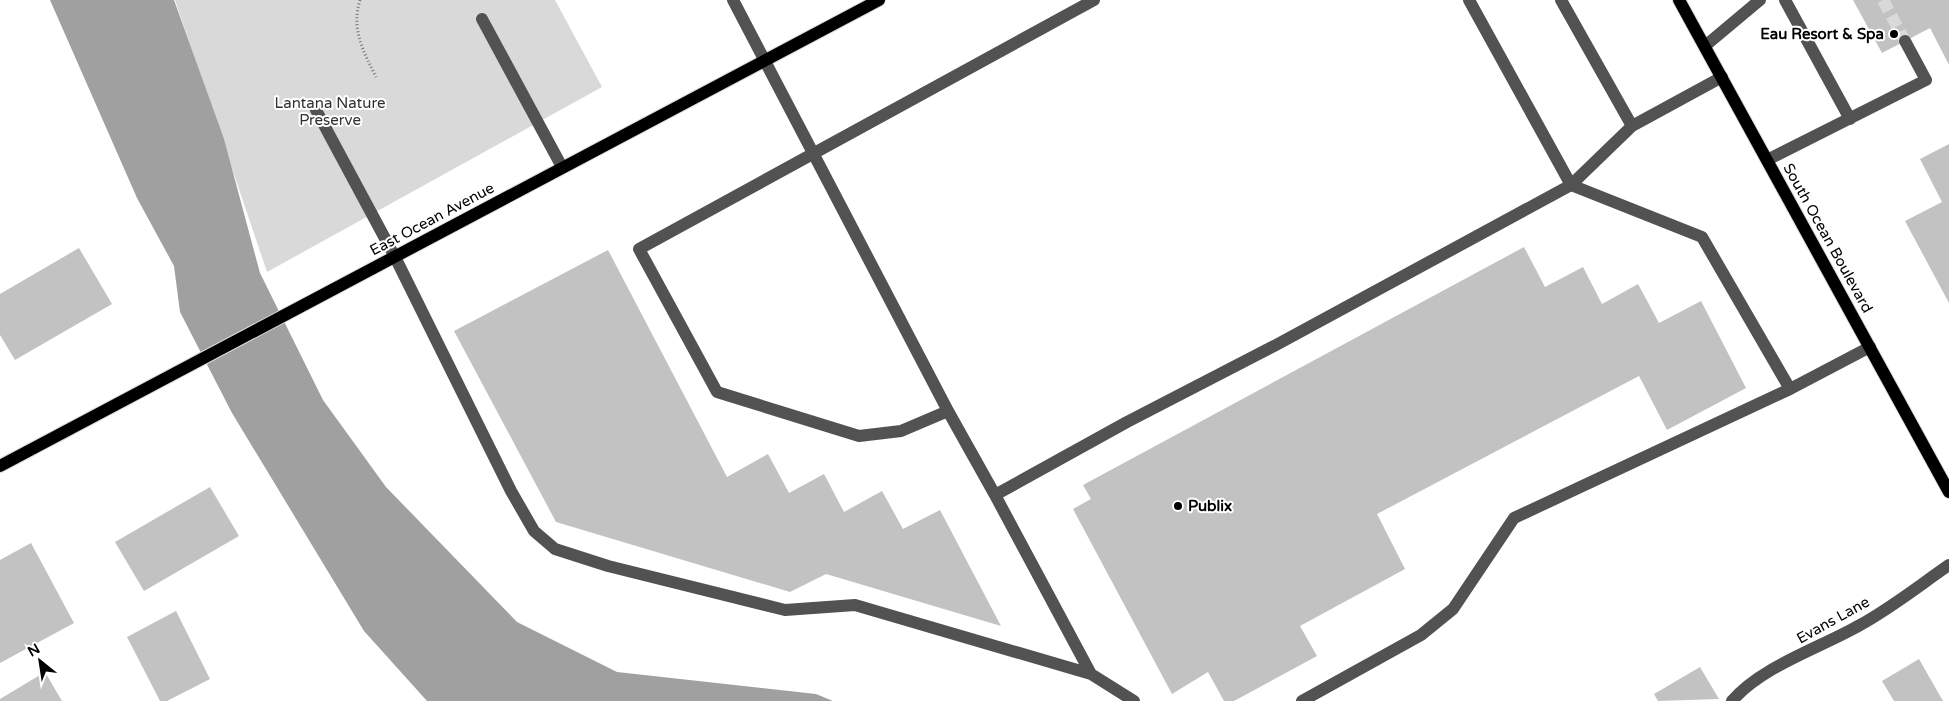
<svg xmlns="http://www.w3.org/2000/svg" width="1949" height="701" viewBox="0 0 1949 701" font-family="'Varela Round',sans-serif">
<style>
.green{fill:#d9d9d9}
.water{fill:#a0a0a0}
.building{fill:#c2c2c2}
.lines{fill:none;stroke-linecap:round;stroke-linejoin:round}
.minor-tunnel{stroke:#d9d9d9;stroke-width:12;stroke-dasharray:12 6;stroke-linecap:butt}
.major-casing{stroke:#dbdbdb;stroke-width:14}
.path{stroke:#747474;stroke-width:3;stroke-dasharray:1 2.5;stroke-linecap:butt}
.minor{stroke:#525252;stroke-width:12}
.major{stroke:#000;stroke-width:12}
.poi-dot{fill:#000;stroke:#fff;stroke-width:2}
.labels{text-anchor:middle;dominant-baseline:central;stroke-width:4;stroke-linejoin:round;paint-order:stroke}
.poi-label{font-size:15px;font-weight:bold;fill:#000;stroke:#fff;text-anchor:end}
.park-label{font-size:15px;fill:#303030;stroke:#fff}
.street-label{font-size:15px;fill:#000;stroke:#fff}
</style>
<rect width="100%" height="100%" fill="#fff"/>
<path class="green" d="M175,0H555L602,87L267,272Z"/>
<path class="water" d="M50,0H174L224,139L260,273L323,400L386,487L517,622L617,672L816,694L833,701H427L364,631L232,413L180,312L174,266L137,198Z"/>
<path class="building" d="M1853,0H1949V65L1930,28L1882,53Z
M1949,144V303L1905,221L1942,202L1920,159Z
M1524,247L1545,287L1583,267L1602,304L1638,284L1659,323L1701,301L1746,388L1667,430L1639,376L1377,514L1405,569L1300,626L1317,656L1234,701H1224L1208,672L1172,694L1073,509L1091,499L1083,485Z
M79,248L112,304L15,360L0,335V294Z
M608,250L727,477L768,454L789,493L824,474L844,512L882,491L903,529L940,510L1001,626L826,574L790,592L556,522L454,331Z
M210,487L239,536L144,591L115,542Z
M31,543L74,623L0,663V560Z
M176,611L210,679L167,701H160L127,637Z
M1919,659L1943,701H1894L1882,681Z
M1700,667L1719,699L1658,701L1654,694Z
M45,672L62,701H0V699Z"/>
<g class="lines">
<path class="minor-tunnel" d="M1883,0L1905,41"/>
<g class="major-casing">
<path id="major" d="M1679,0L1949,492
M0,466L879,0"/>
</g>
<path class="path" d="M360,0C351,29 363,51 376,77"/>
<path class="minor" d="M733,0L948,411L995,495L1127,422L1276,345L1571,185L1632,126L1722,77
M1561,0L1632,126
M1785,0L1850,119
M482,19L562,167
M1705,46L1760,0
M316,110L395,257L511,491L534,531L555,549L608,566L785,610L855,605L1091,674L995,495
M1767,160L1926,80L1905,41
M1790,389L1870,347
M948,411L901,431L859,436L717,392L639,249L1094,0
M1091,674L1134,701
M1302,701L1421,635L1453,609L1514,518L1790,389L1702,237L1571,185L1469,0
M1732,701C1762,666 1820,648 1860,625C1891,608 1920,585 1949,565"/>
<use href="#major" class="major"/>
</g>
<g class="poi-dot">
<circle cx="1894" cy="34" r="5"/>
<circle cx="1178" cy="506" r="5"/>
</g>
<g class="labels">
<g class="poi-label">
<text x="1884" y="34">Eau Resort &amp; Spa</text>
<text x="1188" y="506" text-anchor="start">Publix</text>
</g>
<g class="park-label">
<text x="330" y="103">Lantana Nature<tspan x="330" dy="17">Preserve</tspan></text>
</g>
<g class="street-label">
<text transform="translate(432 219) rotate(-28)">East Ocean Avenue</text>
<text transform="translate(1828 238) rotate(61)">South Ocean Boulevard</text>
<text transform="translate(1833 620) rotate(-29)">Evans Lane</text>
</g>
</g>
<g transform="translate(40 661) rotate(330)" stroke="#ffffff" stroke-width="4" paint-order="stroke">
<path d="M0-4L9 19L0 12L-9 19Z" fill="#000000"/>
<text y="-8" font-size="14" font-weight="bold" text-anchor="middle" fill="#000000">N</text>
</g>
</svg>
